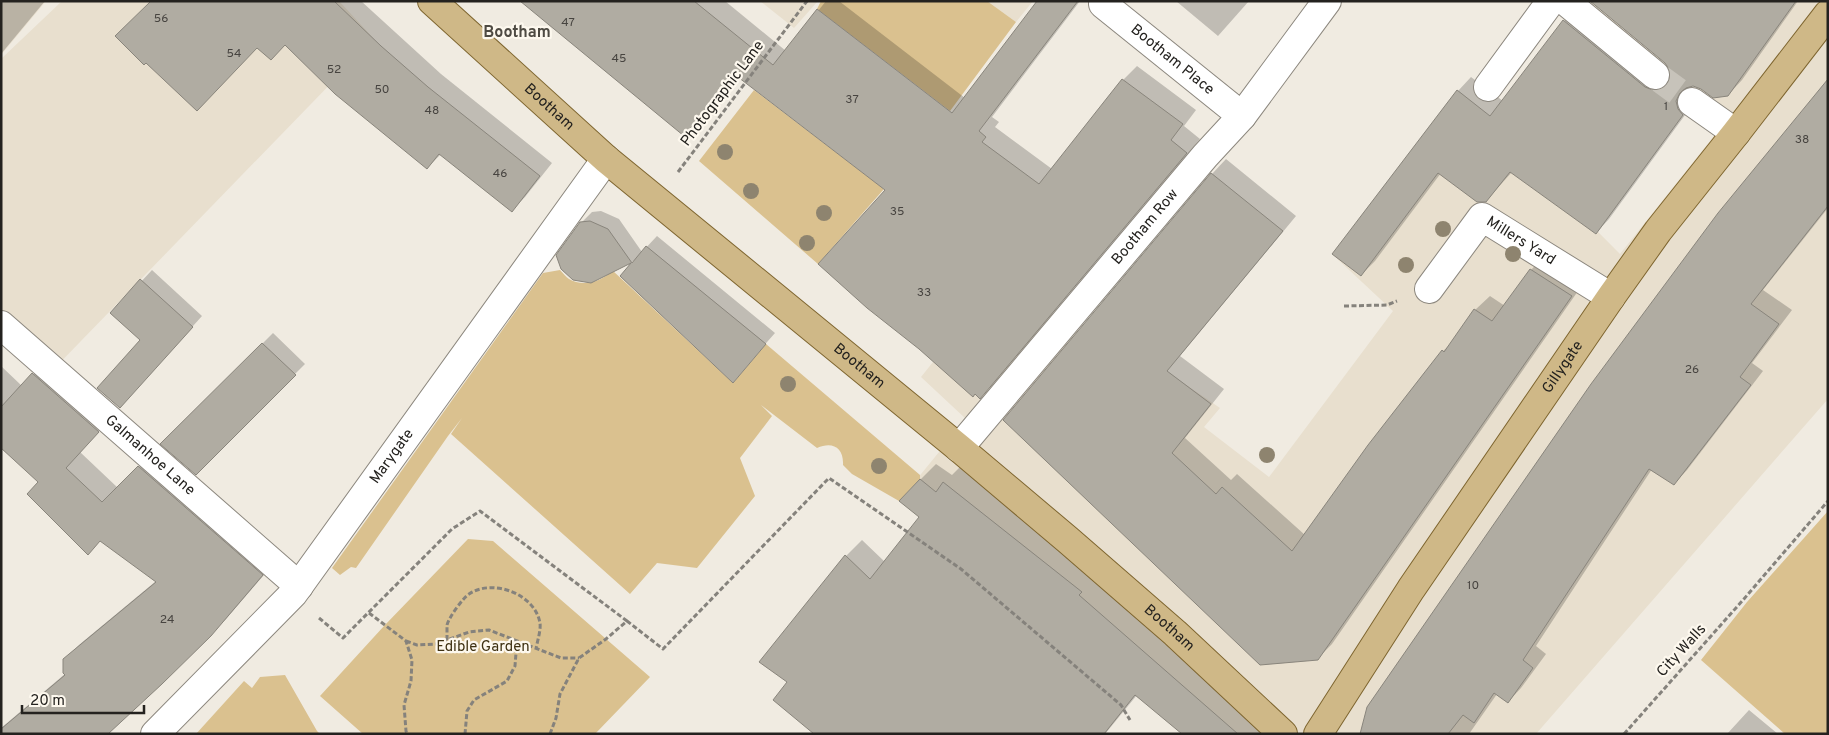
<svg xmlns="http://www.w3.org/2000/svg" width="1829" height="735" viewBox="0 0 1829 735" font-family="Overpass,sans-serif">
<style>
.built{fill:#e8dfce}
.green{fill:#dac18f}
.shadow{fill:#0003}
.building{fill:#b0aca2;stroke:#89857c}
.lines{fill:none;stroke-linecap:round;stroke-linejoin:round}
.minor-tunnel{stroke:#c7c3ba;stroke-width:28;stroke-dasharray:28 14;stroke-linecap:butt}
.minor-casing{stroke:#8c877e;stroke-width:30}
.major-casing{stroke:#7e652f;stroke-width:30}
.path{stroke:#85827c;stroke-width:3;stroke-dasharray:5 2.5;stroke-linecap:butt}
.minor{stroke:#fff;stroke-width:28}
.major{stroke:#cfb887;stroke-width:28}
.tree{fill:#8e846f}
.labels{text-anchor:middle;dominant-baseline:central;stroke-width:4.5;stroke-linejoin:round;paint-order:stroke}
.number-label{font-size:12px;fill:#474440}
.street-label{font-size:15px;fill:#24221f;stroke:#fdf8ee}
.park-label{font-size:15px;fill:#3e3011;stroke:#fdf8ee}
.neighbourhood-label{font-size:16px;font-weight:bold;fill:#4e4a42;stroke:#fdf8ee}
</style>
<rect width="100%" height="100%" fill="#f0ebe1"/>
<path class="built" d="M1,1H46L1,55Z
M62,1H339L374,39L48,375L1,332V59Z
M760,1H818L794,28Z
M987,1H1033L1016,22Z
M1565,1H1828V399L1536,734H1189L899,501L966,419L921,377L1002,276L1137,373L1170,374L1220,408L1204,427L1269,477L1393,311L1332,254L1457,90L1620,254L1725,122Z"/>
<path class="green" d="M821,1H987L1016,22L950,111L817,9Z
M754,90L884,189L818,264L699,161Z
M560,270C563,273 566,277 569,279C582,287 603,282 612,270L733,383L766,344L920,475V479L899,501L852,474L843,465C844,447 832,441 817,448L761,405L772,416L740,458L755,496L697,568L657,563L630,594L451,434L462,418L448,436L356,568L351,567L340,575L332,568L543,273Z
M1828,511V734H1785L1701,660L1747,602Z
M468,539L493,541L650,677L595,734H363L320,696L384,626Z
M285,675L317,731L320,734H196L244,681L252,688L260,677Z"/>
<path class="shadow" d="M1,1H45L1,54Z
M152,1H361L441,74L552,163L525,197L512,210L441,154L427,168L285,44L258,47Z
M522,1H725L786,51L826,1H839L965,98L1038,1H1080L992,117L999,122L995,127L1052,169L1123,80L1137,66L1196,110L1184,126L1200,139L994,383L980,397L887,190L736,74L697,120L683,134Z
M1176,1H1249L1218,36Z
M1592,1H1798L1742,80L1728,95L1693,85L1690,86L1692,95L1696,100L1609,219L1596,233L1512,172L1486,201L1441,173L1375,261L1361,275L1458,91L1471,77L1503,101L1564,21L1578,7L1667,77H1672L1671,69L1666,62Z
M1828,80V208L1763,290L1792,310L1752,363L1763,371L1687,470L1674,484L1652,469L1536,646L1546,654L1521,688L1508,702L1497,694L1469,734H1361Z
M1226,159L1296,216L1180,356L1224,389L1185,438L1231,480L1237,474L1305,535L1369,446L1443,351L1452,343L1475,310L1490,296L1505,306L1531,270L1545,255L1585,281L1332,644L1317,659L1004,420L1212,174Z
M601,211L619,219L642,252L657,236L775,333L733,381L636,260L591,281L581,223L592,212Z
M152,270L202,316L130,396L142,340L112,313Z
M273,333L305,364L196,473L162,444Z
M48,359L113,416L80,452L118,488L154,452L277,560L226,619L162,683L1,734V728L66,673L64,660L80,644L156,581L40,482L1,447V366L22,386Z
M936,464L952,475L960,467L1097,576L1272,734H1184L1137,695L1105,734H817L789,682L846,556L862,540L885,562L920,517V480Z
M1749,710L1778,734H1727Z"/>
<path class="building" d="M151,1H334L381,46L428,87L540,176L512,212L439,154L427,169L335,94L285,45L271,60L257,48L197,111L146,63L144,65L115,36Z
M520,1H694L773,65L817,9L952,113L1037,1H1078L979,131L986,137L982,142L1039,184L1122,79L1183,124L1171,140L1187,153L980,399L975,394L973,397L919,349L867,308L818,264L885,190L734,74L684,136Z
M1590,1H1796L1728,96L1713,98L1701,89L1693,86L1686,88L1680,93L1676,101L1678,109L1683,115L1596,234L1510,172L1486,202H1477L1438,173L1361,276L1332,254L1457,90L1490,116L1563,20L1645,87L1653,90L1661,89L1667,85L1670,77L1669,69L1665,63Z
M1828,79V206L1751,304L1779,324L1740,377L1751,385L1674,485L1649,469L1523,660L1533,668L1508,703L1494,693L1474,723L1463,715L1448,734H1360L1367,707L1591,384L1718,213Z
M1211,173L1283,231L1167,371L1211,404L1172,453L1216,494L1222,487L1292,551L1368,445L1442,350L1444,352L1474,309L1492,321L1530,269L1572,296L1318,660L1260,665L1003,420Z
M590,221L608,229L632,263L646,246L766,344L733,383L620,276L631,263L591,283L573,280L561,269L556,255L580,222Z
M140,279L193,327L120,408L97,388L140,340L110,313Z
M262,343L296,375L196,475L160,444Z
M32,373L99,432L66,468L102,502L138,466L263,575L211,636L162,684L108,734H1V729L65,675L63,673V659L156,582L100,541L88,555L27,494L38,482L1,448V407Z
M920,479L936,492L943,482L1082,592L1079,595L1238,734H1182L1135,695L1104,734H814L773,700L787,682L759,662L845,555L870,579L919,517L899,501Z"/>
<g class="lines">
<path class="minor-tunnel" d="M1655,75L1692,102"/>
<g class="minor-casing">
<g id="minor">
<path d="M1565,1L1655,75"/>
<path id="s1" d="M1103,4L1242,116"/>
<path d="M1488,87L1551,1"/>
<path d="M1692,102L1736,133"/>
<path id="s2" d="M1429,289L1482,217L1611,297"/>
<path id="s3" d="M1,325L299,586"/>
<path id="s4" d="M959,448L1205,156L1242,116L1327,1"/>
<path id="s5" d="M155,734L293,594L606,159"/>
</g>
</g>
<g class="major-casing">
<g id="major">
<path id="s6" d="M432,1L606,159L959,448L1068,540L1175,633L1283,734"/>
<path id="s7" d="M1318,734L1411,589L1611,297L1658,231L1736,133L1828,14"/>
</g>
</g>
<path class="path" d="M678,172L807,1
M1344,306L1387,305L1397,301
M369,613L406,641L412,660L411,681L404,705L406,731L407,734
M319,618L343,638L452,529L480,511L627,621
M447,640C447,635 447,629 447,625C449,617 463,598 469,594C493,578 535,594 540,623C541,631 537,642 536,649
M406,641L417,645L436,644L469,632L489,630L561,658H579
M465,734L467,711L474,700L507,681L515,666L517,640
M550,734L556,718L560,694L579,658L606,639L627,621L663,649L829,478L961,569L1121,705L1130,720
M1624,734L1743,600L1828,501"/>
<use href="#minor" class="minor"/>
<use href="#major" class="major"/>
</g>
<g class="tree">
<circle cx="725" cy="152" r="8"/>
<circle cx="751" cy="191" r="8"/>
<circle cx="824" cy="213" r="8"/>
<circle cx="1443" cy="229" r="8"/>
<circle cx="807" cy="243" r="8"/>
<circle cx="1513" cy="254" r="8"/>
<circle cx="1406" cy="265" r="8"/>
<circle cx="788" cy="384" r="8"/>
<circle cx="1267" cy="455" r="8"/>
<circle cx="879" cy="466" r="8"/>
</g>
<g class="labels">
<g class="number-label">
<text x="161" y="19">56</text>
<text x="568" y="23">47</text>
<text x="234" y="54">54</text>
<text x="619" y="59">45</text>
<text x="334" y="70">52</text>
<text x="382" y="90">50</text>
<text x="852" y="100">37</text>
<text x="1666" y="107">1</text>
<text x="432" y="111">48</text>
<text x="1802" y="140">38</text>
<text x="500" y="174">46</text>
<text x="897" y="212">35</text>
<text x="924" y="293">33</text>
<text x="1692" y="370">26</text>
<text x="1473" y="586">10</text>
<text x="167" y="620">24</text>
</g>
<g class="street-label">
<text stroke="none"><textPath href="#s1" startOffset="89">Bootham Place</textPath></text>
<text transform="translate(723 94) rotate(-53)">Photographic Lane</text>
<text stroke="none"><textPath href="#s6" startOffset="158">Bootham</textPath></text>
<text stroke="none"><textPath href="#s4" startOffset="289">Bootham Row</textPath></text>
<text stroke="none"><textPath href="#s2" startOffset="135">Millers Yard</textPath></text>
<text stroke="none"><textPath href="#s6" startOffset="562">Bootham</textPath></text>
<text stroke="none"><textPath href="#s7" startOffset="441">Gillygate</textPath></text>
<text stroke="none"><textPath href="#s3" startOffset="198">Galmanhoe Lane</textPath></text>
<text stroke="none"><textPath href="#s5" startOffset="366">Marygate</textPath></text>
<text stroke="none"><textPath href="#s6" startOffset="968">Bootham</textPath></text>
<text transform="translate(1682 651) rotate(-48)">City Walls</text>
</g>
<g class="park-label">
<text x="483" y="647">Edible Garden</text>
</g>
<g class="neighbourhood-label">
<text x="517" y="33">Bootham</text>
</g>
</g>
<rect width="1829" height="735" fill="none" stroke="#24221f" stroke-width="5"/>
<path d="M22 705v8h122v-8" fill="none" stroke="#24221f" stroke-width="2.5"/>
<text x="30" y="705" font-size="15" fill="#24221f" stroke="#fdf8ee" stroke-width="4" paint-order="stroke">20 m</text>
</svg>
